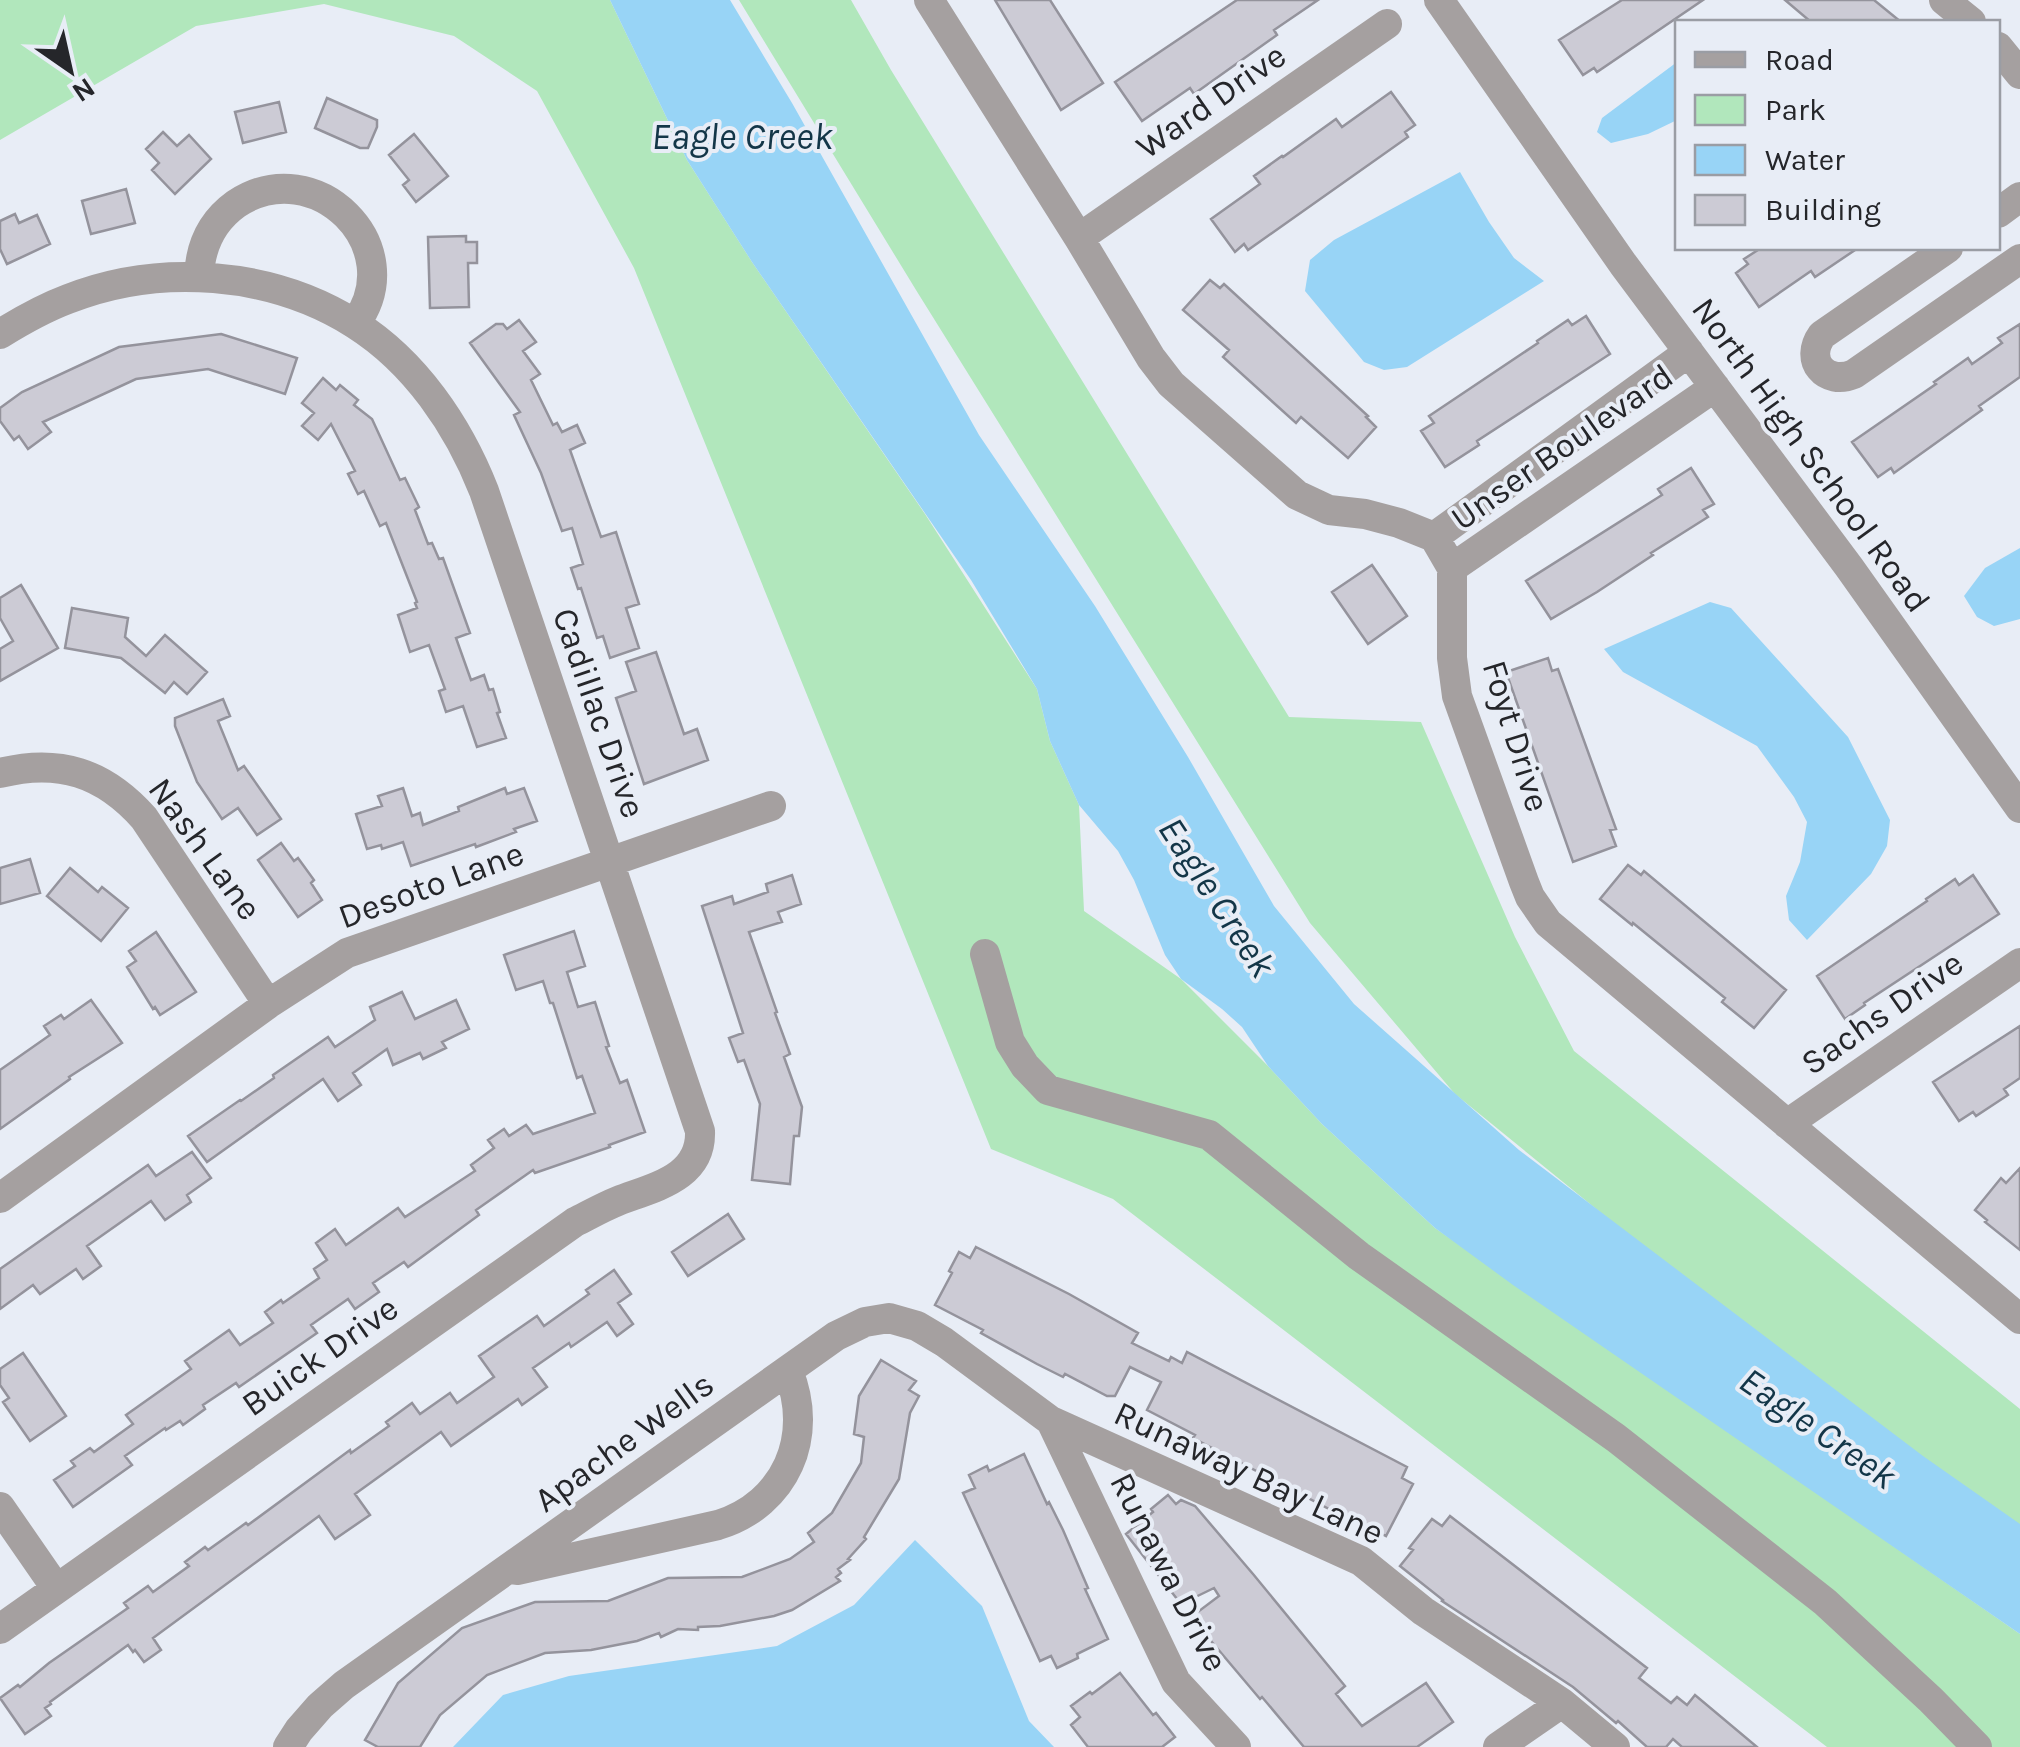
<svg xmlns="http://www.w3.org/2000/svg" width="2020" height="1747" viewBox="0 0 2020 1747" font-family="Karla,sans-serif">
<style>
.green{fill:#b1e7bc}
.water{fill:#98d4f6}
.building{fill:#cccbd5;stroke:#94939c;stroke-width:2.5}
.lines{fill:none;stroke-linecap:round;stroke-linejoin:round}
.minor{stroke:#a5a0a0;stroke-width:30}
.labels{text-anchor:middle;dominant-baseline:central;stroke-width:8;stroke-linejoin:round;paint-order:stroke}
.street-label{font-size:35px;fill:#25262a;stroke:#e8edf6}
.water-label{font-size:38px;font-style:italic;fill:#133648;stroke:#e8edf6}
</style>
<rect width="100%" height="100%" fill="#e8edf6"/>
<path class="green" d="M0,0H610L687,160L752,262L925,514L1037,689L1050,741L1079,805L1084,911L1181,979L1268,1066L1322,1124L1435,1228L2020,1634V1747H1827L1113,1199L991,1149L634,268L537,91L454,36L324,4L196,26L0,140Z
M739,0H851L891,70L1289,717L1421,722L1515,937L1574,1051L2020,1409V1554L1455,1094L1310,923L916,290Z"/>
<path class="water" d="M610,0H730L792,103L979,435L1095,606L1188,757L1274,906L1354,1004L1519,1150L1923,1456L2020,1524V1634L1513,1285L1435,1228L1322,1124L1268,1066L1242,1027L1222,1009L1181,979L1165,955L1134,880L1118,851L1079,805L1050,741L1037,689L971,580L752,262L687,160Z
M1677,62V120L1648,134L1611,143L1597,132L1602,118Z
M1460,172L1489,222L1514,258L1544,281L1407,367L1384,370L1364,362L1305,291L1310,260L1334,240Z
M2020,548V619L1994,626L1977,617L1964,596L1985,568Z
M1710,602L1731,608L1848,737L1890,820L1887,846L1871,874L1807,940L1789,920L1786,896L1800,862L1807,822L1794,797L1757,746L1623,672L1604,649Z
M915,1540L982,1606L1029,1721L1054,1747H453L503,1695L569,1676L777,1646L854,1605Z"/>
<path class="building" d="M995,0H1050L1103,83L1061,110Z
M1237,0H1318L1274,30L1277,35L1194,94L1190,88L1142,121L1115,82Z
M1622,0H1703L1597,72L1594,68L1583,75L1559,40Z
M1785,0H1874L1901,22H1811Z
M1391,92L1415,125L1405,132L1408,137L1248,250L1244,244L1235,252L1211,219L1260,184L1254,176L1282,156L1283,157L1336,119L1342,127Z
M327,98L377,120V127L368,148H360L315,128Z
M279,102L286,132L243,143L235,112Z
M163,132L177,146L189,135L211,159L175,194L152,170L159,163L146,149Z
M414,134L448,176L416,202L403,185L409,180L389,155Z
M126,189L135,223L91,234L82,201Z
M15,214L19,223L37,215L50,244L7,264L0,249V221Z
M466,236V242H477V263H468L469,307L430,308L428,237Z
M1761,248H1858L1815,277L1811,271L1759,307L1736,273L1748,264L1744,259Z
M1210,280L1220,288L1224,284L1368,416L1366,417L1376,427L1348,458L1301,417L1296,423L1223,357L1229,350L1183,310Z
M1586,316L1610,354L1477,441L1479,445L1445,467L1421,431L1434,423L1429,416L1538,343L1537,341L1568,320L1572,325Z
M519,320L536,342L523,351L540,374L531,380L553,425L557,423L562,432L577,425L585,443L570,450L601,537L616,532L639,604L626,608L639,648L610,658L603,636L597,638L581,588L578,589L571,568L583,564L572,528L562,531L541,473L514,415L520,412L470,343L496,324H503L507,329Z
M2020,324V377L1979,406L1982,410L1894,473L1891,468L1878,477L1852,442L1936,384L1934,382L1968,358L1972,364L2002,343L1998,338Z
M221,334L297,358L285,394L208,369L136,379L43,422L51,432L28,449L19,436L14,440L0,421V408L22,392L119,347Z
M323,378L336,390L340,385L358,400L354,405L372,419L400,480L405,478L419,507L415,510L428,544L432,543L439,559L443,558L470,633L456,638L471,680L484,675L489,690L493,689L500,712L497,713L506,738L477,747L463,706L446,712L439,691L445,689L429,645L410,652L398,615L417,608L415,603L417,602L386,523L380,526L364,491L358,494L348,474L355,471L331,424L318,440L302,426L314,413L302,403Z
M1691,468L1714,504L1703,510L1708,517L1651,553L1653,555L1597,592L1551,619L1526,581L1662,495L1658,489Z
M1372,565L1407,616L1368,644L1332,592Z
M21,585L58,648L0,681V649L13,641L0,618V598Z
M72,608L128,618L125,637L146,656L165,635L207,672L187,694L174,682L165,693L121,658L65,648Z
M656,652L684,734L697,729L708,760L644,784L616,698L636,691L626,662Z
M1548,658L1552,671L1558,669L1616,829L1610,830L1616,846L1573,862L1506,672Z
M223,699L230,716L218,721L238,770L244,766L281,819L257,835L238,808L222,819L197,782L175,726V718Z
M403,788L412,816L420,813L423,825L459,811L458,807L505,788L507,794L524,788L537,821L514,829L516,832L476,847L475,844L411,866L403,842L382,849L381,845L367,849L356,814L382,806L378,796Z
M281,843L294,861L298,858L314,880L311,883L322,900L298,917L258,860Z
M30,859L40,893L0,904V868Z
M1628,865L1641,875L1644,871L1786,990L1754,1028L1722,1002L1725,998L1633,923L1632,925L1600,899Z
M70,868L98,892L102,887L128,908L101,941L47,896Z
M792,875L801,904L778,912L782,922L749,932L777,1012L775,1013L790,1054L784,1057L802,1107L799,1136H794L790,1184L752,1180L760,1104L744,1060L738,1062L729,1038L743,1033L702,906L732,896L734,904L768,892L766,884Z
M1973,875L1999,914L1864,1003L1865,1005L1845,1019L1817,976L1927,901L1926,899L1955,879L1959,885Z
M574,931L585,966L567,972L578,1007L595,1002L609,1046L606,1047L620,1083L627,1080L645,1132L609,1145L610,1147L535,1173L533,1170L476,1210L479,1215L408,1267L404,1262L373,1283L379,1292L355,1309L348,1299L311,1325L317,1333L239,1387L236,1383L203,1405L205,1409L183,1425L180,1421L166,1430L165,1428L125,1456L132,1465L73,1507L54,1480L75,1466L71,1461L90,1448L94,1452L133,1424L126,1415L191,1369L185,1361L229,1330L240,1345L273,1323L265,1312L281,1300L283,1303L319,1278L314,1269L327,1260L316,1243L335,1229L346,1245L398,1208L405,1217L475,1171L471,1165L494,1148L488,1140L504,1129L509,1136L526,1125L533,1134L595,1113L582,1076L577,1078L553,1003H550L543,981L516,990L504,955Z
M156,932L196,992L160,1015L155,1007L153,1009L127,967L136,961L129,951Z
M402,992L415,1019L456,1000L469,1029L442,1042L446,1048L423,1059L420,1053L393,1065L387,1049L353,1073L361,1085L338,1101L323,1079L207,1162L188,1136L240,1100L241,1101L274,1078L273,1075L328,1037L335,1047L375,1020L370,1007Z
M91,1000L122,1043L69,1077L70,1079L0,1129V1070L50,1035L44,1026L61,1015L64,1019Z
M2020,1026V1078L2004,1089L2008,1095L1976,1116L1973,1112L1959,1121L1933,1082Z
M192,1152L211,1178L187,1195L191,1202L165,1220L151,1201L87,1246L101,1266L83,1279L76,1269L40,1294L33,1285L0,1309V1269L148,1165L156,1176Z
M2020,1168V1250L1985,1222L1987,1220L1975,1210L2001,1178L2006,1183Z
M728,1214L744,1239L688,1276L672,1252Z
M976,1247L1069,1294L1138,1333L1132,1343L1169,1361L1171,1357L1182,1363L1187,1352L1407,1467L1402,1478L1413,1484L1386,1536L1334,1509L1333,1511L1193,1438L1195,1435L1147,1410L1161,1382L1130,1367L1115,1396H1107L1065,1374L1063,1377L1037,1364L981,1333L983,1330L935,1305L952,1273L949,1271L959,1252L970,1258Z
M614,1270L631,1294L618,1303L633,1324L617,1336L607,1322L571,1347L569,1343L533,1368L547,1387L522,1405L518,1399L451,1446L441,1432L355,1494L370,1515L335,1539L319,1516L153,1638L161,1650L144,1662L135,1650L133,1652L128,1645L50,1702L51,1704L45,1708L51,1716L25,1734L0,1698L18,1685L20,1687L49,1663L128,1608L124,1603L148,1586L153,1592L189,1566L185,1562L205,1547L208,1550L246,1523L248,1525L350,1450L351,1453L389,1426L386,1422L412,1403L420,1414L450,1393L457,1403L494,1377L479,1356L537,1316L544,1326L589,1294L586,1290Z
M23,1353L66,1416L30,1441L3,1402L9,1398L0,1385V1369Z
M881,1360L916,1381L909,1390L919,1396L910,1413L899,1479L864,1537L866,1539L848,1559L850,1560L838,1569L841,1573L836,1577L840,1581L792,1610L774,1616L720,1626L698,1627V1630L678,1629L661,1637L659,1633L637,1641L591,1650L545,1653L487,1675L440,1715L420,1747H378L365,1740L398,1683L462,1628L535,1602L608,1601L668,1578L742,1577L790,1559L814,1542L808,1533L832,1513L861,1463L864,1437L854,1434L859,1396Z
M1024,1454L1047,1504L1049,1502L1063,1530L1088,1588L1085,1589L1108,1639L1077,1654L1078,1658L1057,1668L1051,1656L1040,1661L963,1493L975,1488L969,1475L987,1466L989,1471Z
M1168,1495L1176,1504L1181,1500L1195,1506L1253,1574L1345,1686L1336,1694L1362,1726L1426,1683L1453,1722L1417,1747H1304L1262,1697L1260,1699L1195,1622V1614L1219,1596L1214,1588L1181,1604L1126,1534L1153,1512L1151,1509Z
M1450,1516L1647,1668L1639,1678L1671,1703L1677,1697L1687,1705L1695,1695L1757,1747H1682L1673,1739L1666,1747H1647L1618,1721L1616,1723L1573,1687L1442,1601L1443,1600L1400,1566L1413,1550L1409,1548L1432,1519L1442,1526Z
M1120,1673L1153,1715L1156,1713L1175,1737L1162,1747H1088L1071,1725L1080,1717L1071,1706L1090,1692L1092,1694Z"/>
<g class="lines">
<path class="minor" d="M929,0L1079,238L1151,358L1171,384L1297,495L1329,510L1365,514L1399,523L1434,537L1452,568V658L1457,696L1524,882L1530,897L1548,923L2020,1319
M1439,0L1623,264L1849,567L2020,808
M1944,0L1971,22
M1998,47L2020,74
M1998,213L2020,197
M1079,238L1387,24
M1948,248L1822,335C1804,360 1825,386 1854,374L2020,259
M199,277C200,247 211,222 236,204C315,151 412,247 355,324
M0,334C21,321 44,308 68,299C159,263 271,271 355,324C415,362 458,425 484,491L700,1131C702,1178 654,1187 618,1201C603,1207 589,1215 575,1222L0,1629
M1434,537L1689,352
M1452,568L1715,387
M0,773C59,758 104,773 144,818L268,1004
M985,954L1010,1042L1025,1066L1048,1090L1209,1135L1359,1256L1616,1438L1825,1602L1931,1700L1977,1747
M1787,1124L2020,963
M0,1198L268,1004L347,953L771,806
M1051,1421L1176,1682L1236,1747
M0,1507L56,1588
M517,1570L718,1525C786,1504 815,1436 788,1371
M288,1747L299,1730L320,1706L344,1685L836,1336L865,1322L889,1318L917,1326L944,1342L1051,1421L1361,1561L1423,1611L1562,1703L1615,1747
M1498,1747L1562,1703"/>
</g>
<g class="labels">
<g class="street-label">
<text transform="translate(1211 101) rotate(-35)">Ward Drive</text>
<text transform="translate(1562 447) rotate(-35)">Unser Boulevard</text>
<text transform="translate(1811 455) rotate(54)">North High School Road</text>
<text transform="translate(599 713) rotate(71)">Cadillac Drive</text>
<text transform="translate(1516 736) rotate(73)">Foyt Drive</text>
<text transform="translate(205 849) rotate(54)">Nash Lane</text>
<text transform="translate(431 885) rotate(-20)">Desoto Lane</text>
<text transform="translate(1882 1013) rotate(-35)">Sachs Drive</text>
<text transform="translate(320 1356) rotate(-35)">Buick Drive</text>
<text transform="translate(624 1442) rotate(-36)">Apache Wells</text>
<text transform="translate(1249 1473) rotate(25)">Runaway Bay Lane</text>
<text transform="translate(1169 1572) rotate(63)">Runawa Drive</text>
</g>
<g class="water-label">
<text x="742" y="136">Eagle Creek</text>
<text transform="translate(1217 897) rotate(57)">Eagle Creek</text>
<text transform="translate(1818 1428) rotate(35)">Eagle Creek</text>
</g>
</g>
<rect x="1675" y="20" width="325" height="230" fill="#e8edf6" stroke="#9a9da4" stroke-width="2.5"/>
<rect x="1695" y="52" width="50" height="15" fill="#a5a0a0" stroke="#9a9da4" stroke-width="2.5"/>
<text x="1765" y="70" font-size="30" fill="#25262a">Road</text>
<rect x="1695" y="95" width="50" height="30" fill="#b1e7bc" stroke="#9a9da4" stroke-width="2.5"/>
<text x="1765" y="120" font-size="30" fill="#25262a">Park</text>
<rect x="1695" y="145" width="50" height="30" fill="#98d4f6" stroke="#9a9da4" stroke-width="2.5"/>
<text x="1765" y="170" font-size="30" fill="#25262a">Water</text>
<rect x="1695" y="195" width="50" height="30" fill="#cccbd5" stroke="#9a9da4" stroke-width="2.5"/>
<text x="1765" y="220" font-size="30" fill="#25262a">Building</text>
<g transform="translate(70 70) rotate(146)" stroke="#e8edf6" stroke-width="8" paint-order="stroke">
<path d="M0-8L18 38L0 25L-18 38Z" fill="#25262a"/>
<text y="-15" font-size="28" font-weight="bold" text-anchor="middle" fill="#25262a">N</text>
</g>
</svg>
